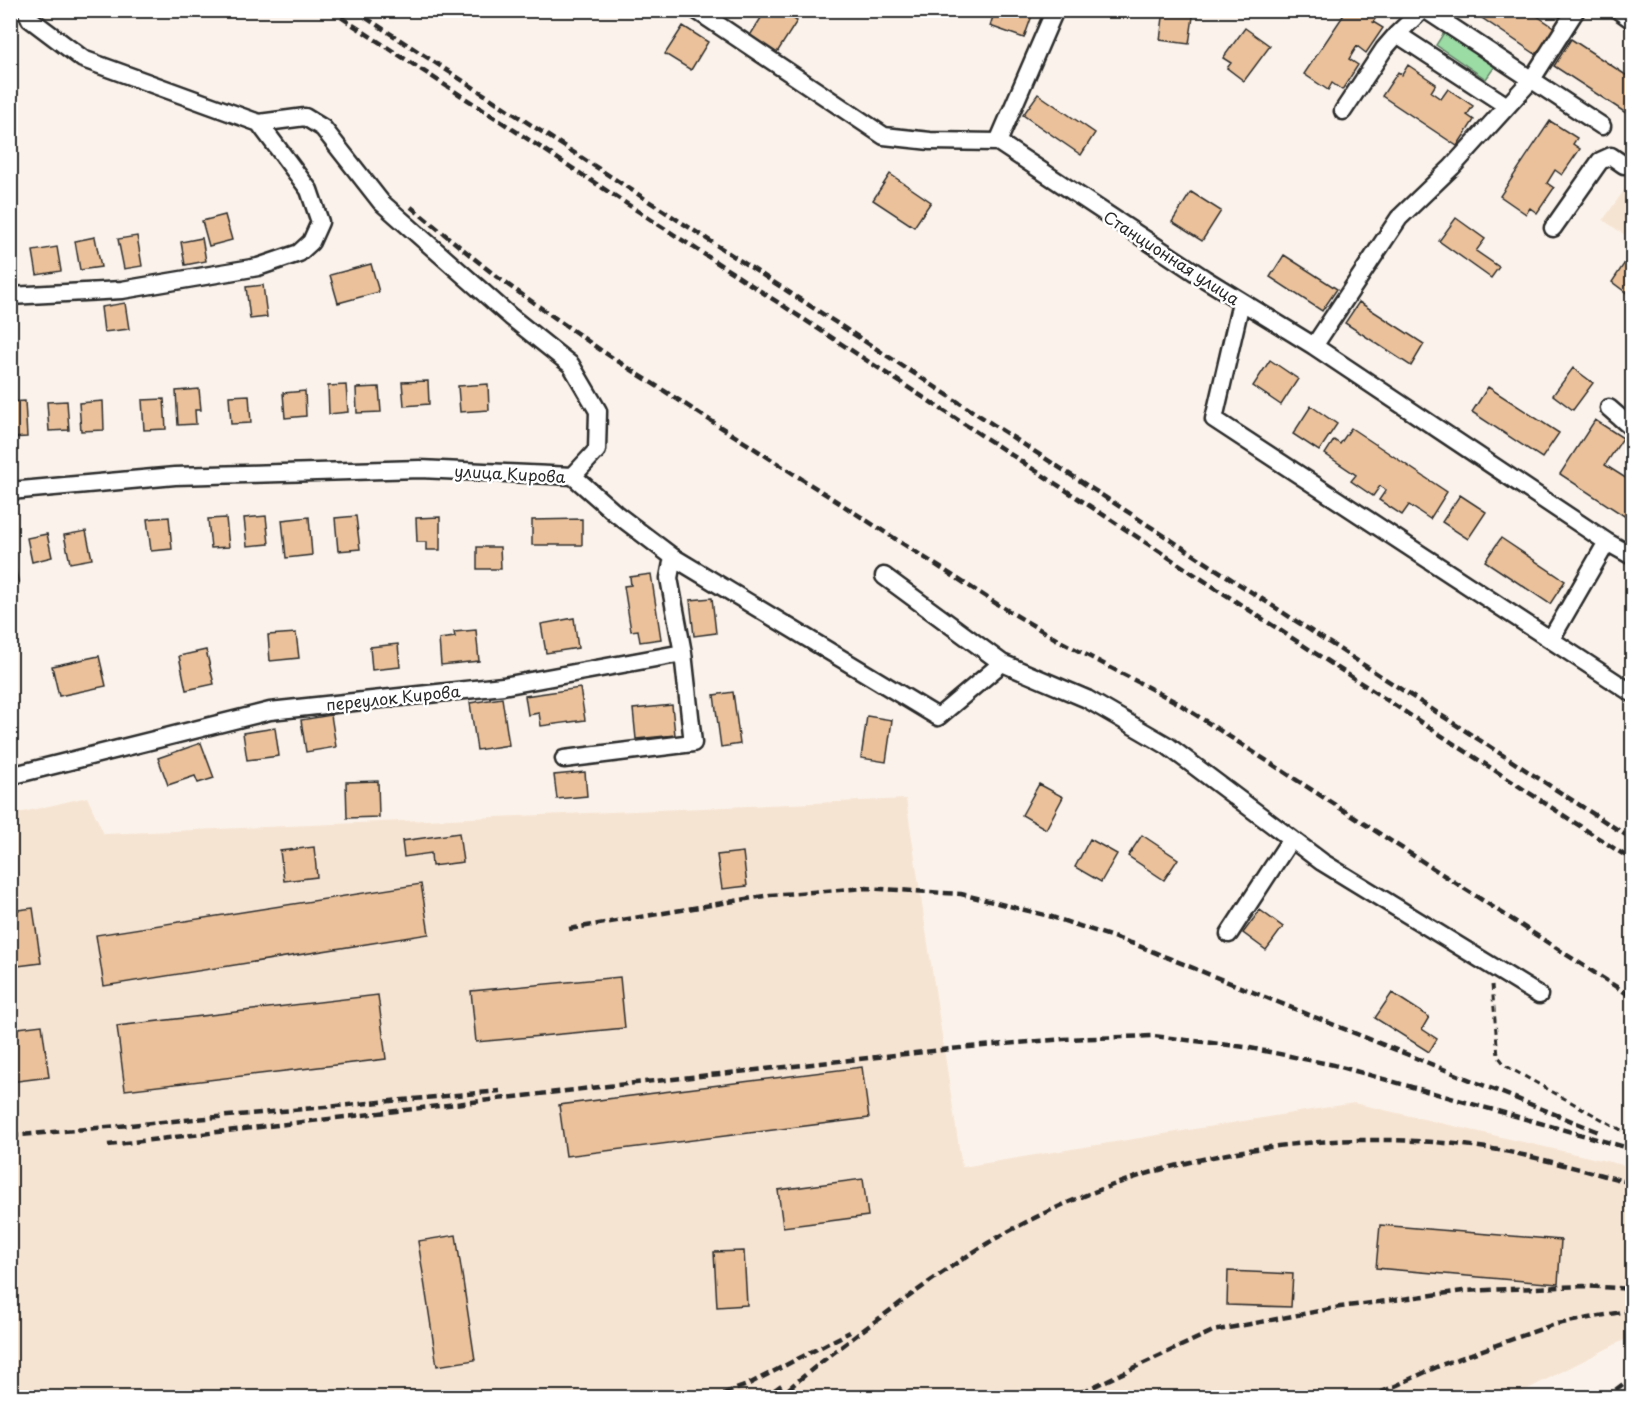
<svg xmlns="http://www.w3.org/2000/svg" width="1643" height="1408" viewBox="0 0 1643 1408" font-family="'Playpen Sans',sans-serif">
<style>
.built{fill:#f6e4d3}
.green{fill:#9bdba4;stroke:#638368;stroke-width:1.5}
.building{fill:#eac19a;stroke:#2b2b2b;stroke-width:1.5}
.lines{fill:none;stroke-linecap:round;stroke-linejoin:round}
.minor-casing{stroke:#2b2b2b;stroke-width:21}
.path{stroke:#2b2b2b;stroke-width:3;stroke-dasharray:6 4.5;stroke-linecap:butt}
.minor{stroke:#fff;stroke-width:16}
.rail{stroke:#2b2b2b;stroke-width:4.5;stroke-dasharray:9 4.5;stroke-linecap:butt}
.labels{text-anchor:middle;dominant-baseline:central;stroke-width:5;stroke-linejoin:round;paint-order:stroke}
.street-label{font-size:16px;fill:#2b2b2b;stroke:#fff}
</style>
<rect width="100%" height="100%" fill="#fbf3eb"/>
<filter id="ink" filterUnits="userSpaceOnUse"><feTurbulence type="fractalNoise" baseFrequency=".0167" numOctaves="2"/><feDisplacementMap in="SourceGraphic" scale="12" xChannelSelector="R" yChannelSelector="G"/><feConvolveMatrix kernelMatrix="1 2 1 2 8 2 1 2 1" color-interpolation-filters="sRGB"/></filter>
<g filter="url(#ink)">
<path class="built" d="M1632,179V240L1603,220Z
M87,797L104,834L906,799L962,1167L1354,1103L1632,1167V1336L1510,1398L11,1397L10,815Z"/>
<path class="green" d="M1447,28L1498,62L1486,79L1436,45Z"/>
<path class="building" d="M766,10H780L797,21L776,54L749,37Z
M995,10H1034L1024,38L990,26Z
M1164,10H1194L1189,44L1160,40Z
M1347,10H1375L1379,13L1373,22L1383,28L1366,53L1357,46L1349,59L1358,65L1342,90L1332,83L1328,90L1304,74Z
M1470,10H1528L1555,28L1537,55Z
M683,26L708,42L691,70L665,54Z
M1245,28L1270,46L1244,81L1227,68L1231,63L1223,58Z
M1571,39L1632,79V117L1554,66Z
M1408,65L1436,84L1431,92L1441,99L1448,89L1473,106L1467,115L1474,120L1457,146L1382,96L1398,72L1402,75Z
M1038,94L1095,133L1081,155L1023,115Z
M1550,121L1577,138L1573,144L1580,149L1562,175L1555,170L1547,183L1554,188L1537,213L1530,208L1526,214L1500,196Z
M890,174L931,202L914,227L873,200Z
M1191,192L1221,211L1202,241L1172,222Z
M225,215L232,240L209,246L202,221Z
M1456,218L1485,239L1476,251L1499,267L1491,278L1439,241Z
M137,236L142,266L124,269L118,239Z
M95,237L101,267L80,270L75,241Z
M202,238L206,261L185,265L181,242Z
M57,247L61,271L37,275L33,251Z
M1284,255L1337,289L1322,311L1270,277Z
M1628,258L1632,261V297L1612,282Z
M371,264L379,292L338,303L330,275Z
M263,285L267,317L250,319L246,287Z
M1359,302L1424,344L1411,366L1345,323Z
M125,303L129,329L104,332L101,307Z
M1270,360L1298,379L1281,405L1253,386Z
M1573,368L1593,383L1573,410L1553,395Z
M428,381L429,404L404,406L402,382Z
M488,384L489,410L460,412L458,386Z
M346,385L348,412L329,414L328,386Z
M379,387L381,412L357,413L356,388Z
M1488,387L1559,433L1542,458L1472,412Z
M199,389L201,410H195L196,424L178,425L176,391Z
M305,391L306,416L285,418L283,393Z
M249,395L251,423L231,424L229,396Z
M164,399L166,429L144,430L142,400Z
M25,401L27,437L10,438V402Z
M67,401L69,430L49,431L47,402Z
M103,401L104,430L81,431L79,403Z
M1311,406L1337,424L1319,451L1293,434Z
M1595,420L1623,438L1605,465L1632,482V521L1560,474Z
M1351,428L1447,492L1430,519L1409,505L1402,515L1379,500L1386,490L1380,486L1373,496L1351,481L1356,475L1325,454L1334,440L1340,444Z
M1460,495L1486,512L1468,539L1442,522Z
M266,516L269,544L247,546L244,518Z
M356,516L360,549L338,551L335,518Z
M169,517L172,549L151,551L147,519Z
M309,517L312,555L286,558L282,520Z
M440,517V550H426V542H417L416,518Z
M226,518L229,547L211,548L208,519Z
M582,519V545H532V520Z
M86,531L92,559L70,563L64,535Z
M47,534L52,557L32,562L27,538Z
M1501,538L1565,581L1550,604L1485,561Z
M10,546L19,584L10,585Z
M477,547H500L501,569H477Z
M651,574L661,639L640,642L638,630L631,631L624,586L631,585L630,577Z
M712,598L716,633L694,636L690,600Z
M574,618L578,648L546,653L541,624Z
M476,630L479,661L441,665L439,639L455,637L454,632Z
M296,633L299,658L270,661L268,635Z
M398,644L400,667L372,670L370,647Z
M206,650L214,684L186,690L179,656Z
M99,656L106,686L59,696L52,666Z
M580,688L585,720L541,726L539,713L528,715L525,696Z
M733,692L740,744L721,747L714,695Z
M502,698L509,745L477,750L470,703Z
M672,705L675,735L636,739L633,709Z
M331,715L336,747L306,752L301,720Z
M867,716L892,720L886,762L861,758Z
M275,728L279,756L247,760L243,733Z
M201,743L214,778L198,783L195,776L168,785L158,758Z
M585,772L587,796L557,799L554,775Z
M378,781L379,817L347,818L346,782Z
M1039,784L1063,797L1046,829L1022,815Z
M459,833L463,862L432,866L431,853L404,857L402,841Z
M1142,835L1178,859L1164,880L1128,856Z
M1090,839L1117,854L1101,882L1075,867Z
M314,847L317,877L284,881L280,851Z
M743,852L747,886L722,889L717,855Z
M421,884L429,934L104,986L96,935Z
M33,908L41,963L10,967V911Z
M1260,910L1283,927L1266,950L1243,933Z
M620,977L625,1028L476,1042L471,991Z
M1392,993L1429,1017L1422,1029L1437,1039L1429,1052L1375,1018Z
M378,995L386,1059L125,1090L117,1026Z
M42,1025L49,1077L10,1082V1029Z
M862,1067L869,1118L566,1156L559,1105Z
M863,1179L868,1216L783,1227L778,1190Z
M10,1187L14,1223H10Z
M1380,1225L1561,1240L1558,1284L1376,1268Z
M456,1235L475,1360L437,1366L418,1241Z
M744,1251L747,1305L717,1307L714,1252Z
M1228,1271L1293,1274L1291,1307L1227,1305Z"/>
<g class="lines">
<g class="minor-casing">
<path id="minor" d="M696,10L884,136L930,141L998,142L1205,279L1314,346L1607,542L1632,556
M1422,10L1397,34L1507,106
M1426,10L1602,126
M1618,10L1632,20
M1343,111L1384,49L1397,34
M259,123L305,117L323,128L381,202L511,317L571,365L598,411L597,450L573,476
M998,142L1055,10
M1553,228L1600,161L1611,156L1624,165L1632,163
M10,296L122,290L258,267L299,253L311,242L320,222L309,190L259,123L83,59L30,19L26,10
M1241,302L1214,419L1632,693
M1314,346L1399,218L1452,167L1532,79L1576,10
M1609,408L1632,428
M10,491L175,476L420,469L573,476L615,513L673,557L938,717L1002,663
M884,576L1002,663L1087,699L1168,746L1322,862L1539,995
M1551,639L1607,542
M564,759L693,743L683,653
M10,776L270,711L503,686L683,653L669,578L673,557
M1229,934L1291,839"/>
</g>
<path class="path" d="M1492,985L1498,1056L1506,1066L1632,1136"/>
<use href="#minor" class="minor"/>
<path class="rail" d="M330,10L1632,860
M354,10L1632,839
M411,207L497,277L602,351L997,604L1056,639L1176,702L1632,997
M569,929L770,895L866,888L961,894L1049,916L1134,944L1599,1132
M10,1136L500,1091
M108,1145L608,1086L970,1047L1064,1039L1154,1036L1245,1047L1334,1065L1632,1149
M711,1398L747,1385L850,1332
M763,1398L783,1384
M778,1398C806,1373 836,1351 866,1328C906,1299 945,1269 988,1243C1136,1156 1318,1123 1487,1148C1536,1156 1585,1171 1632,1183
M1069,1398L1213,1331L1340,1307L1463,1291L1584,1286L1632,1289
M1369,1398L1441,1365L1552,1325L1632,1310
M1605,1398L1632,1377"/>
</g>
</g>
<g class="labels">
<g class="street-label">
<text transform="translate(1172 257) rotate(33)">Станционная улица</text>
<text transform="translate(510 473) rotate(3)">улица Кирова</text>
<text transform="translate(393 697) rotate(-6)">переулок Кирова</text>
</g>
</g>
<rect width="1643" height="1408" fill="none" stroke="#fff" stroke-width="36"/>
<rect x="18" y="18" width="1607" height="1372" fill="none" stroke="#2b2b2b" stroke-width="2" filter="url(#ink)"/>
</svg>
